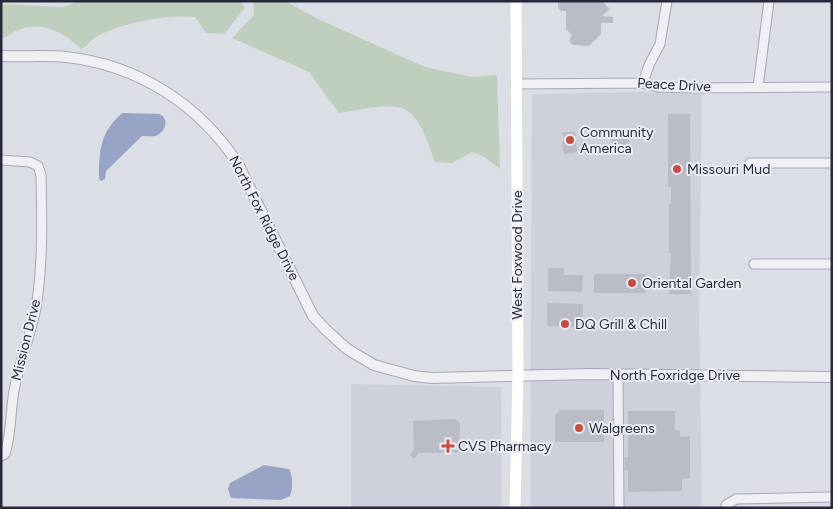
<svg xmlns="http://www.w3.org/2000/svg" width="833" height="509" viewBox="0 0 833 509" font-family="Figtree,sans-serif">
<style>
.built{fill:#ced0db}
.green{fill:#becfbd}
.water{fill:#97a4c5}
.building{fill:#babcc8}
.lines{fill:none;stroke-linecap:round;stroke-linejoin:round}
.minor-casing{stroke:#a5a8b3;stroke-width:11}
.tertiary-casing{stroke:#a5a8b3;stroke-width:12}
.minor{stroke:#efeff4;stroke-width:9}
.tertiary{stroke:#efeff4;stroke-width:10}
.secondary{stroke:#fff;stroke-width:11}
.poi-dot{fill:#c94c43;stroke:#ebedf4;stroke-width:2}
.labels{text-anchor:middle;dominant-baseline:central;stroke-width:4;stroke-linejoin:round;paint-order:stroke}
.street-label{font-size:14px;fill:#26293b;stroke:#ebedf4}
.poi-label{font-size:14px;fill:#26293b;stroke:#ebedf4;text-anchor:start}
</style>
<rect width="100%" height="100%" fill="#dcdee6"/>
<path class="built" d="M640,92L702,94L699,302L702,508H530L532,94Z
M351,384L501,387L502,507H351Z"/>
<path class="green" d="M79,1H240L245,8L224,34L206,33L195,17C168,14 119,23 96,37C90,40 88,46 81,49C65,33 42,20 18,30C11,32 9,38 1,38V4L63,7Z
M253,1H285L320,20L425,67L472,77L497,75L500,169L483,156L472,152L452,163L435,162C412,95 404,103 339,113L309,72L232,38L254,15Z"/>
<path class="water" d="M122,113L160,114C170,120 165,133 155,136C151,137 146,136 142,136L106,171L105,179L101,181L99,179C99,150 100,133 122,113Z
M264,465L289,469C293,476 293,489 290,496L281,500L231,498L228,489L230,483Z"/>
<path class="building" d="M558,1H602L610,9L602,16L613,17V23H601V34L589,46L573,45L569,41L572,35L566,29V11H561L558,7Z
M668,114H690L691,294H669L671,253H669V204H671V187H668Z
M561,132H575L577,151L574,153L564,154L562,145L564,137Z
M612,136H629V145H612Z
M548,268H564V275H583L582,292L548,291Z
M594,274H646V293H594Z
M547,303L583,304L582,327L547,326Z
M560,410H604V442H555V415Z
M628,411H675V430H680V437L690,436V478L682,479V491L628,492V470H625V457H628Z
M451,419H456L460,423L459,452L419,453L414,459L410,455L414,450L413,421Z"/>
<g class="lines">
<g class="minor-casing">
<path id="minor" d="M643,83L649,65L660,44L667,1
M516,84L643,83L658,87L692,88L832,87
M758,87L769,1
M1,160L30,162L38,166L41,175C42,220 43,264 36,308C31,334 20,360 15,386C10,408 12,432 5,454L1,456
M750,163H832
M754,264H832
M618,374L619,508
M726,505L736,499L832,497"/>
</g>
<g class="tertiary-casing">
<path id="tertiary" d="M1,56C23,57 45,55 66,57C138,65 199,104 238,164L313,316L325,329L347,349L374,365L414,376L431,378L590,374L832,377"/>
</g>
<use href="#minor" class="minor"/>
<use href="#tertiary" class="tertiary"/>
<path class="secondary" d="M515,508L518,375L516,1"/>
</g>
<g class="poi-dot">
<circle cx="570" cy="140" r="5"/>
<circle cx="677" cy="169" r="5"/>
<circle cx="632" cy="283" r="5"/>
<circle cx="565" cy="324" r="5"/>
<circle cx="579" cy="428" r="5"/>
<path d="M445.5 438.5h5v5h5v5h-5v5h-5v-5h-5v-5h5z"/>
</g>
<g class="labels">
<g class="street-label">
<text transform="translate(674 85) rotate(3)">Peace Drive</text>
<text transform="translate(264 218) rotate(63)">North Fox Ridge Drive</text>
<text transform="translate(517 255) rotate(-90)">West Foxwood Drive</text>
<text transform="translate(26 340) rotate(-76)">Mission Drive</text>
<text x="675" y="375">North Foxridge Drive</text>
</g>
<g class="poi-label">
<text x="580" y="132">Community<tspan x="580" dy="16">America</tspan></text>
<text x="687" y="169">Missouri Mud</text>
<text x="642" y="283">Oriental Garden</text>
<text x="575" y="324">DQ Grill &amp; Chill</text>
<text x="589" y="428">Walgreens</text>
<text x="458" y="446">CVS Pharmacy</text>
</g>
</g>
<rect width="833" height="509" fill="none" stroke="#26293b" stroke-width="5"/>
</svg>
